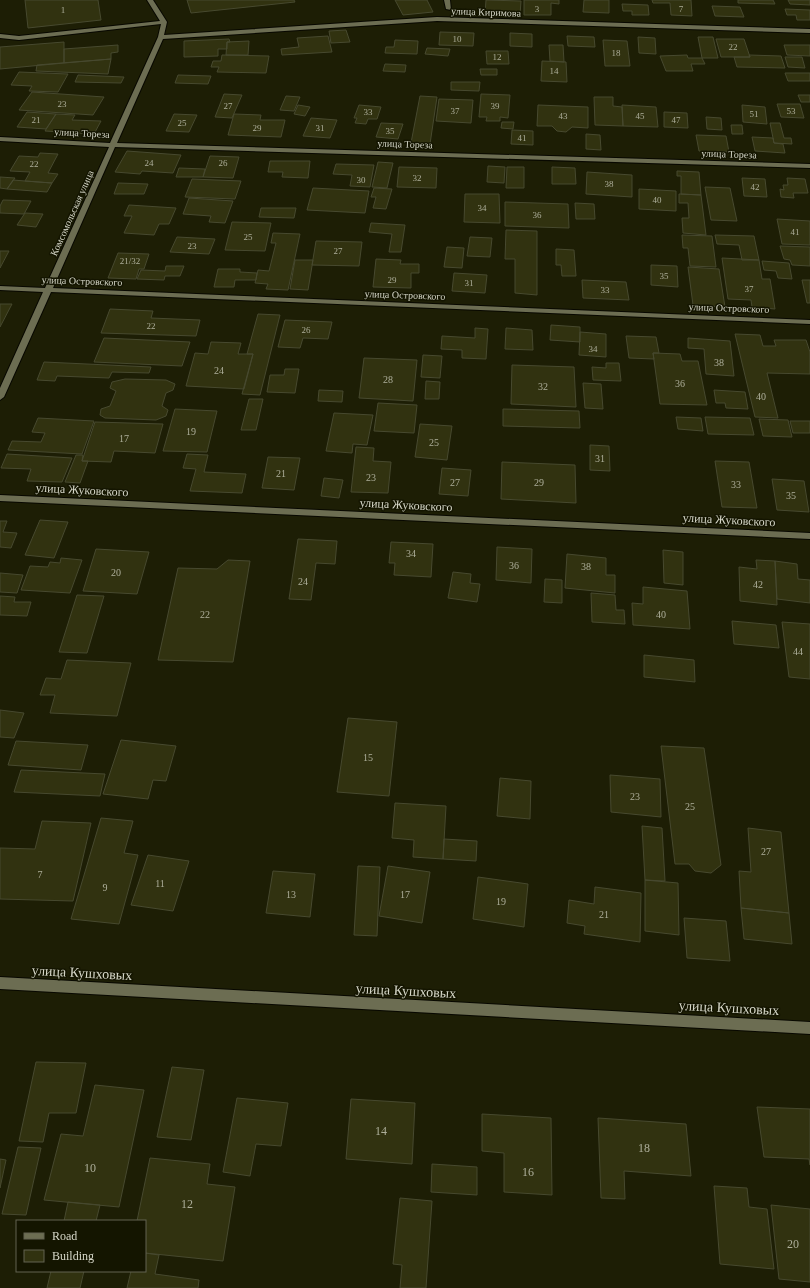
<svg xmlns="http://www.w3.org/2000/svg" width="810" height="1288" viewBox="0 0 810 1288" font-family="Georgia,serif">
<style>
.building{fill:#313210;stroke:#47492f}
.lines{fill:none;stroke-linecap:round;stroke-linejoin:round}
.minor-casing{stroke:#080800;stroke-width:2}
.minor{fill:#6c6d52;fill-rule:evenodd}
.labels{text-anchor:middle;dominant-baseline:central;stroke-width:3;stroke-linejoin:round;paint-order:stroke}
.far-number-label{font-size:9px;fill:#adae9a}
.far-street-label{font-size:10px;fill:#d6d7c8;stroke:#141500}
.number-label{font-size:10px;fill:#adae9a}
.street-label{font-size:12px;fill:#d6d7c8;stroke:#141500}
.near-number-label{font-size:12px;fill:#adae9a}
.near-street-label{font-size:14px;fill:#d6d7c8;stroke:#141500}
</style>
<rect width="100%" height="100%" fill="#1d1e05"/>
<path class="building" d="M25,0H98L101,20L28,28Z
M187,0H294L295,2L191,13Z
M395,0H427L433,12L403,15Z
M486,0L521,1L520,15L485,14Z
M524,0H559V4L551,3V15H524Z
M584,0H609V13L583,12Z
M652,0H691L692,16L671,15L670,3H653Z
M738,0H773L775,4L738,3Z
M788,0H810V5L790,4Z
M622,4L648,5L649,15H632V11H623Z
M712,6L740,7L744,17L715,16Z
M785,9L810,10V20H797L796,15H787Z
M346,30L350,42L331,43L329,31Z
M440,32L474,33L473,46L439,45Z
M510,33L532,34V47L510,46Z
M328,36L332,52L282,55L281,49L299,47L297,38Z
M567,36L594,37L595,47L568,46Z
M638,37L655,38L656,54L639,53Z
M698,37H713L718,58H702Z
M229,39L230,42H227V49H218V56L184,57V41Z
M716,39H744L750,57H721Z
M395,40L418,41L417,54L385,53L386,47H394Z
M603,40L627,41L630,66H605Z
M249,41L248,55H226L227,42Z
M64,42V63L0,69V47Z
M118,45V52L111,53V59L64,63V49Z
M549,45H563L564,62L550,61Z
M784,45H810V56L787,55Z
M427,48L450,49L448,56L425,54Z
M486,51H508L509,64H487Z
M222,55L269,56L266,73L217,72L219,67H211L213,61H221Z
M687,55L688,58H702L705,64H691L693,71H666L660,56Z
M749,55L781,56L785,68L737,67L734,57H750Z
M785,57H802L805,68L788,67Z
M111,59L108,74L36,71L37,65Z
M542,61L566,62L567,82L541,81Z
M385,64L406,65L405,72L383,71Z
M480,69H497V75H481Z
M19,72L68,74L58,92L29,91L32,86L11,85Z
M785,73H810V81H788Z
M78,75L124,77L121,83L75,82Z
M178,75L211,76L208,84L175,83Z
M451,82H480L479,91L451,90Z
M32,92L104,97L93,115L19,110Z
M224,94L242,95L232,118L215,117Z
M481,94L510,95L508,118L500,117V121H486L487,117H479Z
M798,95H810V102H801Z
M286,96L300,97L294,111L280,110Z
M420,96L437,97L430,144L411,143Z
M594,97H613V106L622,107L623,126L595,125Z
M439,99L473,100L471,123L436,121Z
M777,104H800L804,118L781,117Z
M298,105L310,107L305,116L294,114Z
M359,105L381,107L377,119H368L366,124L355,123L357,118H354Z
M538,105L588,107V128L572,127L566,132L557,131L552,126H537Z
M622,105L656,107L658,127L623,126Z
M742,105L765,107L767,124L743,122Z
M27,112L56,114L46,129L17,127Z
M664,112L687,113L688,128L664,127Z
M56,114L75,115L72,120L101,121L94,134L45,131Z
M174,114L197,115L189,132L166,131Z
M234,114L261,115L260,120H285L281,137L228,135Z
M706,117L721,118L722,130L707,129Z
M311,118L337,120L330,138L303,136Z
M502,122H514L513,129L501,128Z
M381,123L403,124L398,139L376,137Z
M770,123H780L784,138H791L792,144L774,143Z
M731,125H742L743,134H732Z
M512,130L533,131V145L511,144Z
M586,134L600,135L601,150L586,149Z
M696,135L726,136L729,152L699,151Z
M752,137L773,138L774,143L783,144L785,153L755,151Z
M127,151L181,155L173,173L142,171L140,174L115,172Z
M40,153L58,154L48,173L58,174L52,183L25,181L30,172L10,171L19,156L38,157Z
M210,156L239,157L233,178L203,177Z
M270,161H310L308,178L282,177L283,172H268Z
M378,162L393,163L387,188L372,187Z
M336,164L374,165L370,187L350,186L352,175L333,174Z
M488,166L505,167L504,183L487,182Z
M399,167L437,168L436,188L397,187Z
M507,167H524V188H506Z
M552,167L575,168L576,184H552Z
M179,168L205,169L203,177H176Z
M677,171L699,172L701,195L681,194V176H677Z
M587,172L632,175V197L586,194Z
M0,177L15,178L7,189L0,188Z
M742,178L765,179L767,197L744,196Z
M787,178L805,179L808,193H793L794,198L781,197L780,189L784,190L783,185H788Z
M192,179L241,181L235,199L185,197Z
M13,180L25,181L52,183L47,192L7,189Z
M118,183L148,184L144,194H114Z
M705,187L730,188L737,221L711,220Z
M313,188L369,191L365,213L307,210Z
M374,188L392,189L386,209L373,208L376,197H371Z
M639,189L676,191V211L639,209Z
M465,194H499L500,223L464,222Z
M679,194L701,195L706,235L683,233L682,218H689L688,203H679Z
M189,198L233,201L225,223L209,222L211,216L183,214Z
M3,200L31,201L24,214L0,213V206Z
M505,202L568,204L569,228L505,226Z
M575,203L594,204L595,219H576Z
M129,205L176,208L169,224H159L154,235L124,233L132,216H124Z
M261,208H296L294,218L259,217Z
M25,213L43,214L36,227L17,225Z
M777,219L810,221V245L782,244Z
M232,222L271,223L265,251L225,250Z
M371,223L405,225L401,252H389L392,234L369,232Z
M506,230L537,231V295L515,293V259H505Z
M273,233L300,234L288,290L266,289L268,284L255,283L258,270L269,271L276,243H271Z
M682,235L712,236L716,267L690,266L688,248H683Z
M715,235L754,236L759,260H742L739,245L717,244Z
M177,237L215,239L209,254L170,252Z
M470,237L492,238L490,257L467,256Z
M316,241L362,242L359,266L312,265Z
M780,246L810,247V266L792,265L790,260L784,259Z
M447,247L464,248L462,268L444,267Z
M556,249L574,250L576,276H562L561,265H556Z
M0,251H9L0,268Z
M118,253L149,254L144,269H139L136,279L108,278Z
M722,258L759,260L762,279H770L775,309L752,307L751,300L728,299Z
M376,259L401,260L400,264H419V273H411V288L373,287Z
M295,260H313L308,290L290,289Z
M762,261L789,263L792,279L778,278L776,271L764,270Z
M651,265L677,266L678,287L651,285Z
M166,266H184L180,276H165L164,280L137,279L141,270L165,271Z
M688,267L719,269L725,307L693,305Z
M218,269H240V272L257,273L256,280H235L234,287H214Z
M454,273L487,275L485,293L452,291Z
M582,280L626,282L629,300L583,298Z
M802,280H810V303H807Z
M0,304H12L0,327Z
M110,309L153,311L151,318L200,320L196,336L101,333Z
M258,314L280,315L260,395L242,394L253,354H247Z
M285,320L332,322L328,339L303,338L300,348L278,347Z
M551,325L580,327V342L550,340Z
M475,328L488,329L486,359L462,358V350L441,349L442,336L475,338Z
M506,328L532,330L533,350L505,349Z
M580,332L606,334V357L579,355Z
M735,334L760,335L763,346H776L774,340H806L810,352V374L767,373L778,418L755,417Z
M626,336L656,337L659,353H653L654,359L629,358Z
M104,338L190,342L182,366L94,362Z
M688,338L730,341L734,376L706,374L704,349L688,348Z
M211,342L241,343L238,354H253L244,389L186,386L195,353L208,354Z
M653,353L680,354L682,361H698L707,405L660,404Z
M423,355L442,356L440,378L421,377Z
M364,358L417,360L413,401L359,398Z
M44,362L151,367L149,373L112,372L109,378L57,376L55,381L37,380Z
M606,363H619L621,381L593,380L592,367L606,368Z
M512,365L574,367L576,407L511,404Z
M285,369H299L295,393L267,392L270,375H284Z
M125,379L166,380L175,384L173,390L166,393L162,406L168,410L166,416L156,420L105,418L100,415L101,409L110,406L116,391L110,388L112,382Z
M426,381L440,382L439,399H425Z
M583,383L601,384L603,409L585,408Z
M319,390L343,391L342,402L318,401Z
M714,390L745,392L748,409L726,408L725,403H716Z
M249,399H263L256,430H241Z
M378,403L417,405L414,433L374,431Z
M175,409L217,411L207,452L163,451Z
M503,409L579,411L580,428L503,426Z
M334,413L373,415L367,445L353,444L352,453L326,451Z
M676,417L701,418L703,431L678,429Z
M705,417L750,418L754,435L708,434Z
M38,418L94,421L82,454L8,450L12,441L41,442L45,433L32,432Z
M759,419L788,420L792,437L763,436Z
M790,421H810V433H793Z
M95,422L163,424L155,453L114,451L111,462L82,461Z
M420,424L452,426L447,460L415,457Z
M590,445L609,446L610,471L590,470Z
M356,447L374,448L373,461L391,462L388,493L351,492Z
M7,454L72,458L62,482L27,481L31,469L1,468Z
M187,454L208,455L204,472L246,474L242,493L190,491L196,469L183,468Z
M76,455H83L82,461H88L80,483L65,482Z
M268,457L300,458L294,490L262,488Z
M715,461L749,462L757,508L722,507Z
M502,462L575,465L576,503L501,499Z
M442,468L471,470L468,496L439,494Z
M324,478L343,480L339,498L321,496Z
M772,479L804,481L809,512L777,510Z
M40,520L68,522L54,558L25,555Z
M0,521H7L3,532L17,533L11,548L0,547Z
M298,539L337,541L335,564L316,563L311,600L289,599Z
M391,542L433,544L431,577L394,575L395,563H389Z
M497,547L532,549L531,583L496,580Z
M96,549L149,552L137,594L83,591Z
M663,550L683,552V585L664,583Z
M567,554L606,558V575H615V593L565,588Z
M61,558L82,560L70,593L21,590L30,566L48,567L50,562L60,563Z
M228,560L250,561L233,662L158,660L178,568L217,569Z
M756,560L775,561L777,605L740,601L739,567L757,569Z
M775,561L797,564L798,579L810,580V603L777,599Z
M453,572L471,574L470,583L480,584L477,602L448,598Z
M0,573L23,575L17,593L0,592Z
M545,579L562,580V603L544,602Z
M643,587L687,591L690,629L633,625L632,603L643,604Z
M591,593L615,595L616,610H624L625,624L592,622Z
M77,595L104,596L87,653L59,652Z
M0,596L15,597L14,602H31L27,616L0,615Z
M732,621L776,625L779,648L734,644Z
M782,622L810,624V679L789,677Z
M644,655L694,660L695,682L644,677Z
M67,660L131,663L117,716L50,713L55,695H40L46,678L61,679Z
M0,710L24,713L14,738L0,737Z
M348,718L397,722L389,796L337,792Z
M121,740L176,746L166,781L153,780L148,799L103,794Z
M16,741L88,745L81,770L8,765Z
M661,746L704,748L721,865L711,873L695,871L689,864H675Z
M21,770L105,774L100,796L14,792Z
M610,775L660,779L661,817L611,812Z
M500,778L531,781L530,819L497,816Z
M395,803L446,806L443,859L413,857L414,840L392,838Z
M101,818L133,821L124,853L138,855L119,924L71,919Z
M42,821L91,823L73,901L0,899V848L35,849Z
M642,826L662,828L665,881L645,880Z
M748,828L781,832L789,913L741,908L739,871L751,872Z
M444,839L477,841L476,861L443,859Z
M148,855L189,861L173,911L131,905Z
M358,866L380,867L377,936L354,935Z
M388,866L430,872L422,923L379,916Z
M273,871L315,874L310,917L266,913Z
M478,877L528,884L524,927L473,919Z
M645,880L678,883L679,935L645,931Z
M595,887L641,893L640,942L584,934L585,926L567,923L569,900L594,904Z
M741,908L789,913L792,944L744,939Z
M684,918L726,921L730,961L687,958Z
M36,1062L86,1063L76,1113H49L43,1142L19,1141Z
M172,1067L204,1070L191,1140L157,1137Z
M95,1085L144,1090L119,1207L44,1200L61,1134L83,1136Z
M237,1098L288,1103L281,1146L256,1144L250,1176L223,1172Z
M351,1099L415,1103L412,1164L346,1159Z
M757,1107L810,1109V1165L809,1159L764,1157Z
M482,1114L551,1118L552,1195L504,1192V1153L482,1151Z
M598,1118L686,1124L691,1176L624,1171L625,1199L601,1198Z
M18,1147L41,1148L26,1215L2,1214Z
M150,1158L210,1164L207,1184L235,1187L223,1261L145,1253V1221H137Z
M0,1159L6,1160L0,1188Z
M432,1164L477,1167V1195L431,1192Z
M714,1186L747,1188L749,1207L767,1209L774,1269L720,1264Z
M400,1198L432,1201L426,1288H400L402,1265L393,1264Z
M68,1202L100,1205L96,1221H64Z
M771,1205L810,1209V1282L779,1279Z
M145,1253L159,1255L155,1274L199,1280L198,1288H127L131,1271H145Z
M51,1271H84L80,1288H47Z"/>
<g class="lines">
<g class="minor-casing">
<path id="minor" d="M147,0H153L167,22L164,35L437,17L810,29V33L437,21L163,39L117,143L810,164V168L115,147L53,288L810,320V324L51,292L4,397L0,400V388L43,292L0,290V286L45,288L109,147L0,141V137L110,143L158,37L161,24L19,40L0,38V34L19,36L160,21Z
M444,0H450L451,10L446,9Z
M0,495L810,533V539L0,501Z
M0,977L810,1022V1034L0,989Z"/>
</g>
<use href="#minor" class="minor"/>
</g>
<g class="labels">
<g class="far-number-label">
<text x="537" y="9">3</text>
<text x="681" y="9">7</text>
<text x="63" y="10">1</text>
<text x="457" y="39">10</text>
<text x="733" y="47">22</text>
<text x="616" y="53">18</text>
<text x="497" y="57">12</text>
<text x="554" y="71">14</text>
<text x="62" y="104">23</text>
<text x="228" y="106">27</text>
<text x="495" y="106">39</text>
<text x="455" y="111">37</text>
<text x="791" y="111">53</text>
<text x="368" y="112">33</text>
<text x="754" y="114">51</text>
<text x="563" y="116">43</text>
<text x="640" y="116">45</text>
<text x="36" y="120">21</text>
<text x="676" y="120">47</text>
<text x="182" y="123">25</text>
<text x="257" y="128">29</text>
<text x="320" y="128">31</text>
<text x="390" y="131">35</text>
<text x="522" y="138">41</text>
<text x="149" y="163">24</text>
<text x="223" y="163">26</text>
<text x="34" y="164">22</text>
<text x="417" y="178">32</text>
<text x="361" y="180">30</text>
<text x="609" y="184">38</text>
<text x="755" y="187">42</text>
<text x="657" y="200">40</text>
<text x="482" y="208">34</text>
<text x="537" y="215">36</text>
<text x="795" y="232">41</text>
<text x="248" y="237">25</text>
<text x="192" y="246">23</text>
<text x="338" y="251">27</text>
<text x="130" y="261">21/32</text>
<text x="664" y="276">35</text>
<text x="392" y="280">29</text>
<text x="469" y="283">31</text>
<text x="749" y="289">37</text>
<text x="605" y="290">33</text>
<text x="151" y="326">22</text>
<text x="306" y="330">26</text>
<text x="593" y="349">34</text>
</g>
<g class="far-street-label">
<text transform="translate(486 12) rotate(2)">улица Киримова</text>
<text transform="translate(82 133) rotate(3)">улица Тореза</text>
<text transform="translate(405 144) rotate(2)">улица Тореза</text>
<text transform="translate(729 154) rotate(2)">улица Тореза</text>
<text transform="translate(72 213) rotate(-66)">Комсомольская улица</text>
<text transform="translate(82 281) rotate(2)">улица Островского</text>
<text transform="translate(405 295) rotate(2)">улица Островского</text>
<text transform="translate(729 308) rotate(2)">улица Островского</text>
</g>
<g class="number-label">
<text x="719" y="362">38</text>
<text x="219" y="370">24</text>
<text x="388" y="379">28</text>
<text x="680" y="383">36</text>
<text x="543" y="386">32</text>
<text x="761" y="396">40</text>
<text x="191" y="431">19</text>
<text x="124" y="438">17</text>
<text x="434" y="442">25</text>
<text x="600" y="458">31</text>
<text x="281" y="473">21</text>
<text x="371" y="477">23</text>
<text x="455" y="482">27</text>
<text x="539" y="482">29</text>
<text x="736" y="484">33</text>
<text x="791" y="495">35</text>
<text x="411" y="553">34</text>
<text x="514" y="565">36</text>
<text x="586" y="566">38</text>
<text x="116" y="572">20</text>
<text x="303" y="581">24</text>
<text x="758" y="584">42</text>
<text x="205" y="614">22</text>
<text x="661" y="614">40</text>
<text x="798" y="651">44</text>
<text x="368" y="757">15</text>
<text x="635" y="796">23</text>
<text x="690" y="806">25</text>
<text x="766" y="851">27</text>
<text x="40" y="874">7</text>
<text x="160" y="883">11</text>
<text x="105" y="887">9</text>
<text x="291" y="894">13</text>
<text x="405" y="894">17</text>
<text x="501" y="901">19</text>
<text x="604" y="914">21</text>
</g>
<g class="street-label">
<text transform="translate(82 490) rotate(3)">улица Жуковского</text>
<text transform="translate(406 505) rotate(3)">улица Жуковского</text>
<text transform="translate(729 520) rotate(3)">улица Жуковского</text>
</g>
<g class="near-number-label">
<text x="381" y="1131">14</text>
<text x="644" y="1148">18</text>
<text x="90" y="1168">10</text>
<text x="528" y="1172">16</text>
<text x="187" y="1204">12</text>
<text x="793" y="1244">20</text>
</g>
<g class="near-street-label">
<text transform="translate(82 973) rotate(3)">улица Кушховых</text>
<text transform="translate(406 991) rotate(3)">улица Кушховых</text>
<text transform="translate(729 1008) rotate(3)">улица Кушховых</text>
</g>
</g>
<rect x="16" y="1220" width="130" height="52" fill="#141500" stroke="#626350"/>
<rect x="24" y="1233" width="20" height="6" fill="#6c6d52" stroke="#626350"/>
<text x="52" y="1240" font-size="12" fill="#d6d7c8">Road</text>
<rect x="24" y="1250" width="20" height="12" fill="#313210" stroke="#626350"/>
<text x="52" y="1260" font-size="12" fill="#d6d7c8">Building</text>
</svg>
